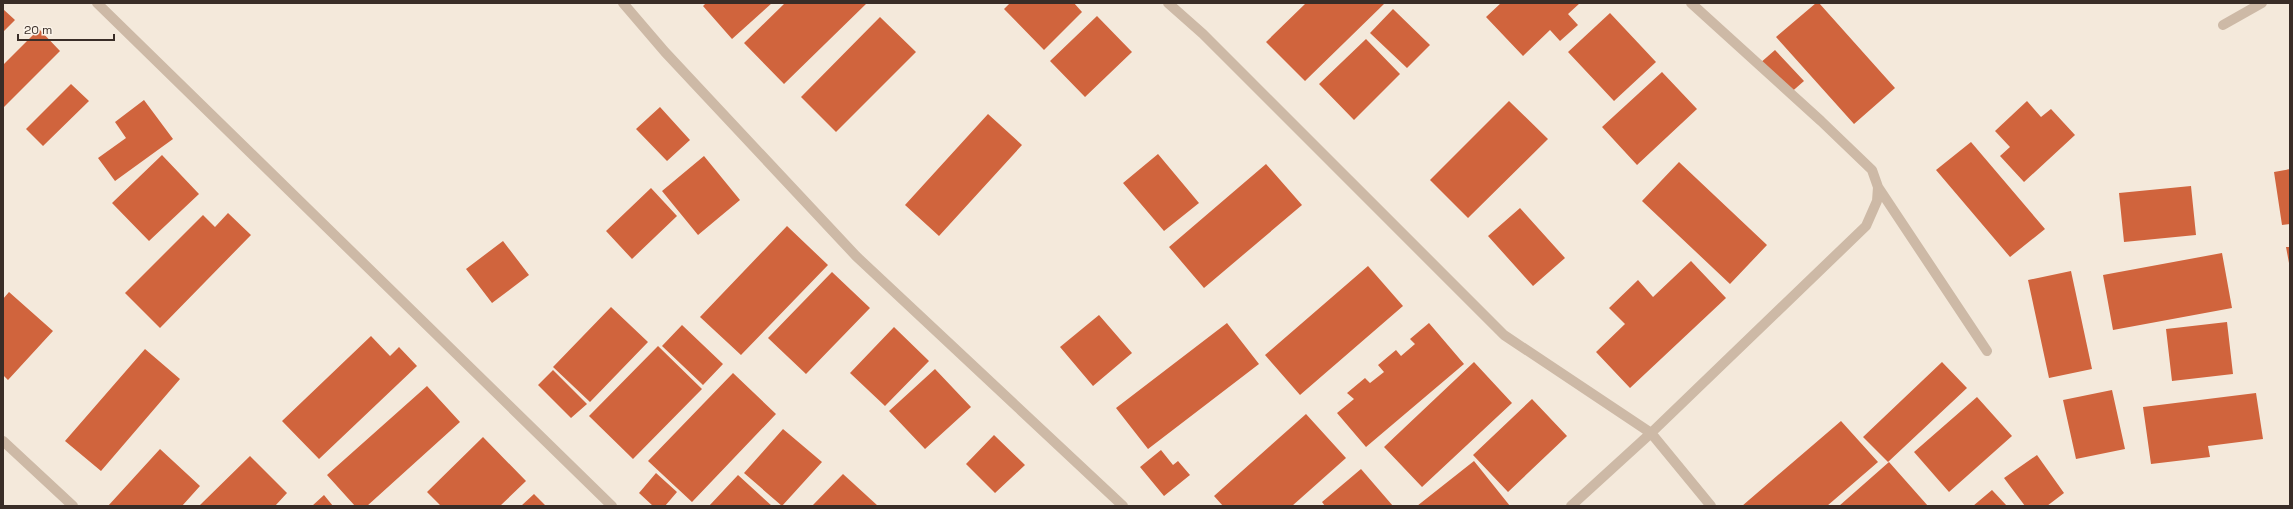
<svg xmlns="http://www.w3.org/2000/svg" width="2293" height="509" viewBox="0 0 2293 509" font-family="'Space Grotesk',sans-serif">
<style>
.building{fill:#d0643d}
.lines{fill:none;stroke-linecap:round;stroke-linejoin:round}
.service{stroke:#cdb9a6;stroke-width:10}
.minor{stroke:#cdb9a6;stroke-width:10}
</style>
<rect width="100%" height="100%" fill="#f4e9db"/>
<path class="building" d="M706,3H772L732,39L703,6Z
M785,3H867L784,84L744,43Z
M1010,3H1074L1082,12L1044,50L1004,9Z
M1306,3H1385L1305,81L1266,42Z
M1501,3H1580L1568,14L1578,25L1560,41L1550,30L1523,56L1486,17Z
M1816,3H1819L1895,88L1854,124L1776,37Z
M3,9L15,20L3,32Z
M1393,9L1430,45L1407,68L1370,33Z
M1610,13L1656,62L1614,101L1568,52Z
M1097,16L1132,52L1085,97L1050,61Z
M880,17L916,52L836,132L801,97Z
M39,29L60,51L3,108V65Z
M1366,39L1400,74L1354,120L1319,84Z
M1775,50L1804,81L1788,95L1759,64Z
M1662,72L1697,109L1637,165L1602,127Z
M71,84L89,101L43,146L26,129Z
M144,100L173,139L115,181L98,158L126,138L115,122Z
M1509,101L1548,139L1468,218L1430,180Z
M2027,101L2041,117L2051,109L2075,135L2024,182L2000,156L2010,147L1995,131Z
M660,107L690,140L667,161L636,129Z
M988,114L1022,145L939,236L905,205Z
M1971,142L2045,229L2010,257L1936,170Z
M1158,154L1199,203L1164,231L1123,183Z
M162,155L199,194L149,241L112,203Z
M704,156L740,200L698,235L662,191Z
M1679,162L1767,245L1730,284L1642,201Z
M1266,164L1302,205L1204,288L1169,247Z
M2290,169V224L2282,225L2274,172Z
M2191,186L2196,235L2124,242L2119,193Z
M651,188L677,216L632,259L606,231Z
M1520,208L1565,258L1533,286L1488,236Z
M228,213L251,235L160,328L125,293L203,215L215,227Z
M787,226L828,265L741,355L700,317Z
M503,241L529,275L492,303L466,269Z
M2286,247H2290V263H2289Z
M2222,253L2232,308L2113,330L2103,275Z
M1691,261L1726,298L1630,388L1596,352L1625,324L1609,308L1638,280L1653,297Z
M1368,266L1403,306L1300,395L1265,355Z
M2071,271L2092,369L2049,378L2028,280Z
M832,272L870,308L806,374L768,338Z
M9,292L53,331L8,380L3,375V299Z
M611,307L648,342L590,402L553,367Z
M1099,315L1132,353L1093,386L1060,347Z
M2227,322L2233,374L2172,381L2166,329Z
M1227,323L1259,364L1148,449L1116,408Z
M1429,323L1464,364L1366,447L1337,413L1354,399L1347,393L1365,378L1370,383L1384,372L1378,365L1396,350L1401,356L1415,344L1410,339Z
M682,325L723,364L703,385L662,346Z
M894,327L929,361L885,406L850,373Z
M371,336L390,356L399,347L417,366L319,459L282,421Z
M658,346L702,389L633,459L589,416Z
M145,349L180,379L101,471L65,441Z
M1474,362L1512,403L1422,487L1384,447Z
M1942,362L1967,388L1888,462L1863,437Z
M935,369L971,407L925,449L889,411Z
M553,370L587,404L571,418L538,385Z
M733,373L776,414L692,502L648,461Z
M427,386L460,422L367,506H355L327,475Z
M2112,390L2125,449L2076,459L2063,400Z
M2256,393L2263,439L2208,446L2210,457L2151,464L2143,407Z
M1977,397L2012,436L1949,492L1914,452Z
M1532,399L1567,436L1508,492L1473,455Z
M1306,414L1346,458L1292,506H1223L1214,496Z
M1841,421L1878,462L1827,506H1742Z
M783,429L822,462L782,506L744,473Z
M994,435L1025,465L995,493L966,464Z
M483,437L526,481L500,506H441L427,492Z
M160,449L200,486L182,506H108Z
M1161,450L1173,465L1178,461L1190,475L1164,496L1140,467Z
M2037,455L2064,493L2047,506H2025L2004,478Z
M250,456L287,493L275,506H199Z
M1474,461L1510,506H1417Z
M1889,462L1928,506H1839Z
M1361,469L1393,506H1325L1322,502Z
M656,473L677,492L665,506H653L639,493Z
M843,474L878,506H812Z
M738,475L772,506H709Z
M1992,490L2007,506H1973Z
M534,494L546,506H521Z
M324,495L333,506H312Z"/>
<g class="lines">
<path class="service" d="M2223,25L2262,3"/>
<path class="minor" d="M97,3L612,506
M623,3L665,52L856,256L1123,506
M1168,3L1203,34L1504,335L1651,433L1711,506
M1878,187L1987,351
M3,441L73,506
M1571,506L1651,433L1866,226L1877,201L1878,187L1872,170L1821,121L1691,3"/>
</g>
<rect width="2293" height="509" fill="none" stroke="#392d27" stroke-width="8"/>
<path d="M18 34v6h96v-6" fill="none" stroke="#392d27" stroke-width="2"/>
<text x="24" y="34" font-size="12" fill="#392d27" stroke="#fbf3e8" stroke-width="3" paint-order="stroke">20 m</text>
</svg>
